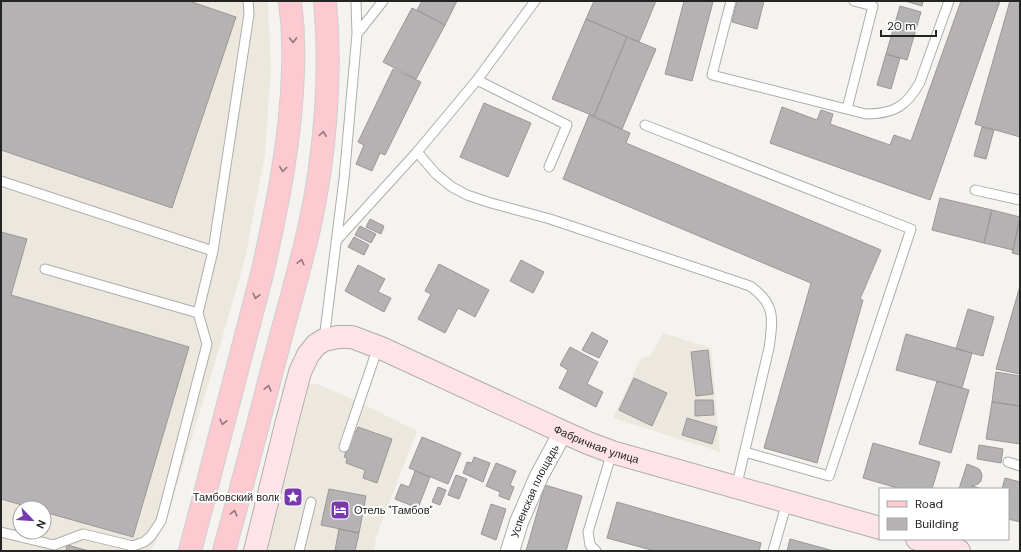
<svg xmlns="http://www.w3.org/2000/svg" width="1021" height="552" viewBox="0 0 1021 552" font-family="'DM Sans',sans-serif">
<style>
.built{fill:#ede8de;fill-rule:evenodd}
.building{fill:#b5b2b3;stroke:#9a9798}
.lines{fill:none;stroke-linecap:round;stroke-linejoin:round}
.lane-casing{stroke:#aeadaa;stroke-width:11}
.street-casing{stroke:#aeadaa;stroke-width:20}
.secondary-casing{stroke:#aeadaa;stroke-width:24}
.primary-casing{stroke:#cfcfcf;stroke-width:24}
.lane{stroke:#fff;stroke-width:9}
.street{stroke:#fff;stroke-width:18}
.secondary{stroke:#fee4e8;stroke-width:22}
.primary{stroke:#fdcad2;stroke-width:22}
.oneway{stroke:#90777a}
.labels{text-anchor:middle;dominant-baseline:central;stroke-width:4;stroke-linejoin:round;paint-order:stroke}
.street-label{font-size:11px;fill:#242423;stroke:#fff}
.poi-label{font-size:11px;fill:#242423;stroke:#fff;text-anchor:end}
</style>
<rect width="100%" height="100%" fill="#f4f3f0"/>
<path class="built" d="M1,1H268L271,70L265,154L245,259L212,373L166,520L151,551H1ZM20,508H44V532H20Z
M663,333L711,348L720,452L613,418L641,358L650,356Z
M315,383L359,402L417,431L376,537L374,551H267L307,385Z"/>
<path class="building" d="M1,1H189L236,17L172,208L1,150Z
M422,1H457L445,25L417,10Z
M594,1H656L639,42L586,19Z
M684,1H709L713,2L692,81L665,74Z
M737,1H764L757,29L732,22Z
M905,1H923L922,6Z
M961,1H1000L930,200L770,143L782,107L817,120L821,110L833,114L830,124L890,145L894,135L911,141Z
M1010,1H1020V137L975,124Z
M900,6L921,12L907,60L886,54Z
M412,8L445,25L416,79L383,62Z
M586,19L627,37L594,116L552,99Z
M627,37L656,49L622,129L594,116Z
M886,54L900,58L891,89L877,85Z
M393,69L421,82L385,155L380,153L372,171L356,164L364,145L358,142Z
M484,103L531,123L508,177L460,157Z
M589,115L630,133L626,143L881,250L860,299L863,300L817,463L764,448L811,283L563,179Z
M982,127L994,130L986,159L974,156Z
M940,198L992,210L984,243L932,230Z
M992,210L1020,217L1013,250L984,243Z
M370,219L384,226L381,234L366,227Z
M1020,220V255L1012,253Z
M360,226L376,234L371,243L355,235Z
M1,232L27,239L11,295L189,347L133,537L44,512V508H32L1,499Z
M354,237L369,245L364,255L348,247Z
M521,260L544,272L533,293L510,281Z
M439,264L489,290L475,317L458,308L445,333L418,319L431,294L425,291Z
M358,265L385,279L378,292L391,298L384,312L345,291Z
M1020,286V374L996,369Z
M968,309L994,317L983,356L956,349Z
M592,332L608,341L599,358L582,350Z
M906,334L972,353L962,388L896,370Z
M570,347L598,362L587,384L603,392L596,407L559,388L568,370L560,365Z
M708,350L713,394L696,396L691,352Z
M996,372L1020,376V406L992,402Z
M634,378L667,393L652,426L619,410Z
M937,381L969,390L951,453L919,444Z
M695,400H713L714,415L695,416Z
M992,402L1020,406V444L986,439Z
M687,418L717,427L712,444L682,435Z
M358,427L392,439L377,483L363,478L365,470L346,463L347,458L344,457L354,431L356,432Z
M422,437L461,453L448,484L409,468Z
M873,443L940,462L932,489H901L863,478Z
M979,445L1003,449L1001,463L977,459Z
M474,457L490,463L483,482L463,473L467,462L472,463Z
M496,463L516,471L510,485L514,487L509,500L499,496L500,492L486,486Z
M967,464L977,468L980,470L982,475L981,481L978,484L972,486L982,489H959Z
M415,471L430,477L418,508L395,499L401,484L409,487Z
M456,475L467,479L459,499L448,495Z
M1005,478L1020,482V522L1008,519V489H1002Z
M545,485L582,496L566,551H526Z
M438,487L446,490L440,505L432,502Z
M329,489L366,496L359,533L321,525Z
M617,502L761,543L759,551H655L607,538Z
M491,504L506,509L496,540L481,534Z
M339,529L359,533L355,551H341L335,550Z
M790,539L834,551H787Z
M67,545L89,551H66Z"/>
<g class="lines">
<g class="lane-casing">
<path id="lane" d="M356,1L357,34
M535,1L477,80L417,152L436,174L452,187L467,195L491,203L550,219L750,286C776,304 773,319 769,348L736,488
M731,1L712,75L866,114C894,114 907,106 920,82L949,1
M477,80L567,125L549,167
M847,109L873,6L854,1
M645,125L911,229L829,476L745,452
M1,181L213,251L249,14L248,1
M975,190L1020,200
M336,241L417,152
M45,269L198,313L213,251
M324,340L344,179L357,34L383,1
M344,447L378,347
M1008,462L1020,466
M1,532L54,545L83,534L133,546L144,542L151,536L161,521L207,344L198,313
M299,551L311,502
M596,551L590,545L588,532L612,452
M773,551L787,502"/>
</g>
<g class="street-casing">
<g id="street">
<path id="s1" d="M510,551L519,522L539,476L563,432"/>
</g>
</g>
<g class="secondary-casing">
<g id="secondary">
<path d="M917,539L959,551"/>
<path id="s2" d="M255,551L286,425L300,372L308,355L316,345L324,340L338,337H352L381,348L563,432L588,443L612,452L880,528"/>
</g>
</g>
<g class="primary-casing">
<path id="primary" d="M190,551L262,274C277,207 291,140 293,71C294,48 293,24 290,1
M224,551C242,486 259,421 276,355C287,313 299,272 309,229C325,157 332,75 325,1"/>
</g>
<use href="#lane" class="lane"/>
<use href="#street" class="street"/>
<use href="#secondary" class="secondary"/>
<use href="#primary" class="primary"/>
</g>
<defs><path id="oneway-chevron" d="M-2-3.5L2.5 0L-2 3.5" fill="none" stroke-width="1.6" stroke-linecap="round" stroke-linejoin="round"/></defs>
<g class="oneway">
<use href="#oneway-chevron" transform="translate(293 40) rotate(89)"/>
<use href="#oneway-chevron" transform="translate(323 134) rotate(-83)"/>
<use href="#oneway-chevron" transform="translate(283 169) rotate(98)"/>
<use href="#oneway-chevron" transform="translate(301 262) rotate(-76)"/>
<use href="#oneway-chevron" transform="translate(256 296) rotate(104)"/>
<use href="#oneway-chevron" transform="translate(268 388) rotate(-75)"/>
<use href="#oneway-chevron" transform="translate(223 422) rotate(104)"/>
<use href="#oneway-chevron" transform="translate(234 513) rotate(-75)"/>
</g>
<defs>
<g id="sight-square" transform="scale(1)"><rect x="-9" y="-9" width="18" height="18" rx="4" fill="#7939ae" stroke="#fff"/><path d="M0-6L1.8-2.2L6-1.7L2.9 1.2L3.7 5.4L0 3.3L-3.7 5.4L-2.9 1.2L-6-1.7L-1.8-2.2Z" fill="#fff"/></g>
<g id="hotel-square" transform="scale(1)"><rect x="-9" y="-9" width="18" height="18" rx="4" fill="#7939ae" stroke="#fff"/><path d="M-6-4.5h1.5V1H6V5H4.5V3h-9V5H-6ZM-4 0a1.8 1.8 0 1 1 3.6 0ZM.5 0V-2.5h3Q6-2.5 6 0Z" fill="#fff"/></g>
</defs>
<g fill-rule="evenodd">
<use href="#sight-square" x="293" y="497"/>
<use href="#hotel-square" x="340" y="510"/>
</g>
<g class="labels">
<g class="street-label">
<text stroke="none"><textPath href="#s2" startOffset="521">Фабричная улица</textPath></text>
<text stroke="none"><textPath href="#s1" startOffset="65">Успенская площадь</textPath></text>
</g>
<g class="poi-label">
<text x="279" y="497">Тамбовский волк</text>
<text x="354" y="510" text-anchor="start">Отель "Тамбов"</text>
</g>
</g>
<rect width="1021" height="552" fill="none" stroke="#242423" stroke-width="4"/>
<rect x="879" y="488" width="130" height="52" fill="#ffffff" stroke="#a7a7a7"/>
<rect x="887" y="501" width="20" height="6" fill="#fdcad2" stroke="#a7a7a7"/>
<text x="915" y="508" font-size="12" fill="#242423">Road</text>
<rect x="887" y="518" width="20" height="12" fill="#b5b2b3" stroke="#a7a7a7"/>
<text x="915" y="528" font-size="12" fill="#242423">Building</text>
<g transform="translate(32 520) rotate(115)"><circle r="19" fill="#ffffff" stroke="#a7a7a7"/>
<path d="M0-3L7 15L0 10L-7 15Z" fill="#7939ae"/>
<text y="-6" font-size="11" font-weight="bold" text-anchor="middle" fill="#242423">N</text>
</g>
<path d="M881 30v6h55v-6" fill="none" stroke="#242423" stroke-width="2"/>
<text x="887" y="30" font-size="12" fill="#242423" stroke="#ffffff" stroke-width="3" paint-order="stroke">20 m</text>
</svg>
